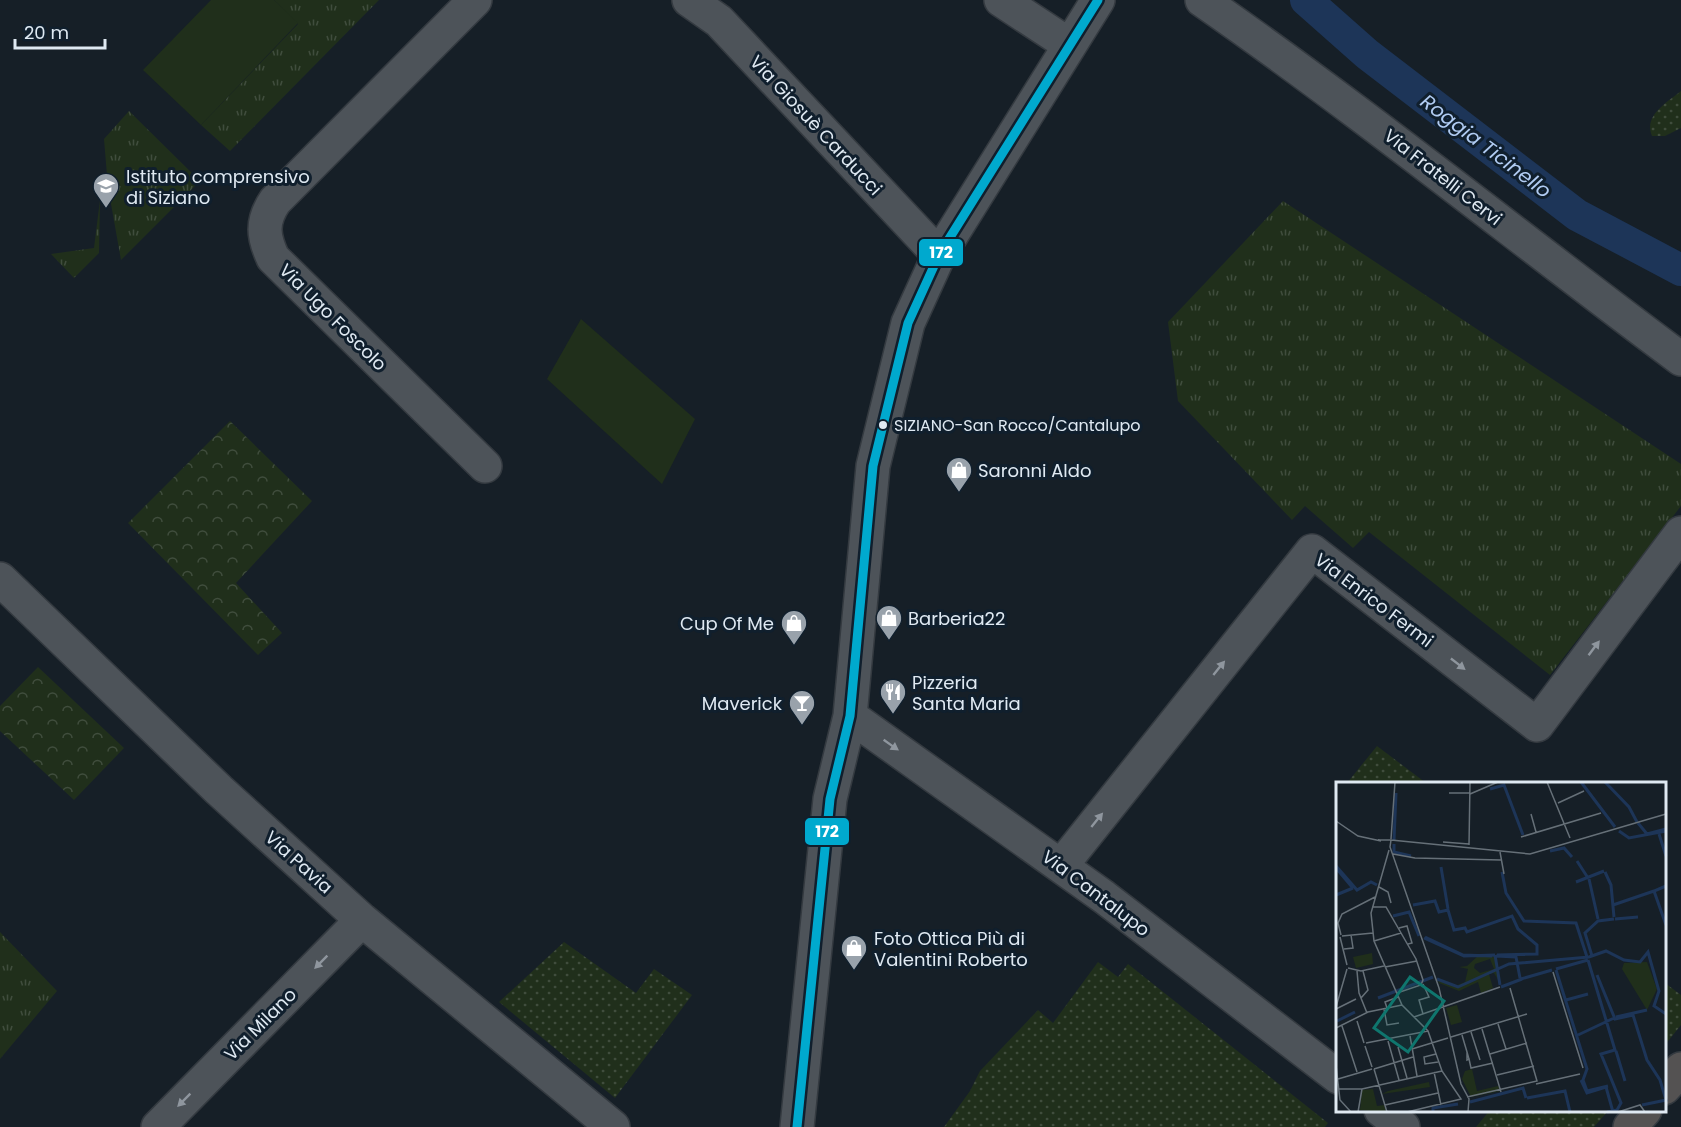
<svg xmlns="http://www.w3.org/2000/svg" width="1681" height="1127" viewBox="0 0 1681 1127" font-family="Poppins,sans-serif">
<style>
.grass{fill:url(#grass-tufts)}
.park{fill:url(#park-crowns)}
.garden{fill:url(#garden-dots)}
.pitch{fill:#202f1b}
.lines{fill:none;stroke-linecap:round;stroke-linejoin:round}
.canal{stroke:#1d3558;stroke-width:32}
.minor-casing{stroke:#343a40;stroke-width:36}
.primary-casing{stroke:#343a40;stroke-width:36}
.minor{stroke:#4d5359;stroke-width:33}
.primary{stroke:#545252;stroke-width:33}
.bus-1-casing{stroke:#101f2d;stroke-width:14}
.bus-1{stroke:#00a9ce;stroke-width:9}
.oneway{fill:#8f969e}
.bus-dot{fill:#dfe9f2;stroke:#101f2d;stroke-width:2}
.labels{text-anchor:middle;dominant-baseline:central;stroke-width:6;stroke-linejoin:round;paint-order:stroke}
.bus-label{font-size:16px;fill:#dfe9f2;stroke:#101f2d;text-anchor:start}
.street-label{font-size:18px;fill:#dfe9f2;stroke:#101f2d}
.poi-label{font-size:18px;fill:#dfe9f2;stroke:#101f2d;text-anchor:start}
.water-label{font-size:20px;font-style:italic;fill:#b0cbf2;stroke:#101f2d}
.inset-river{fill:none;stroke:#1d3558;stroke-width:3}
.inset-road{fill:none;stroke:#667078;stroke-width:1.5}
.view{fill:#0f766e;fill-opacity:0.15;stroke:#0f766e;stroke-width:3}
.inset-edge{fill:none;stroke:#dfe9f2;stroke-width:3}
.line-badge{stroke:#101f2d;stroke-width:2}
.badge-label{font-size:16px;text-anchor:middle;font-weight:bold;fill:#fff}
</style>
<defs>
<pattern id="grass-tufts" width="24" height="20" patternUnits="userSpaceOnUse" patternTransform="scale(1.5)"><rect width="24" height="20" fill="#202f1b"/><path d="M3 7l-1-3M5 7V3M7 7l1-3M15 17l-1-3M17 17v-4M19 17l1-3" fill="none" stroke="#404d3d"/></pattern>
<pattern id="park-crowns" width="20" height="18" patternUnits="userSpaceOnUse" patternTransform="scale(1.5)"><rect width="20" height="18" fill="#202f1b"/><path d="M2 6a3 3 0 1 1 6 0M12 15a3 3 0 1 1 6 0" fill="none" stroke="#404d3d"/></pattern>
<pattern id="garden-dots" width="8" height="8" patternUnits="userSpaceOnUse" patternTransform="scale(1.5)"><rect width="8" height="8" fill="#202f1b"/><path d="M2 2h.1M6 6h.1" fill="none" stroke="#404d3d" stroke-width="1.8" stroke-linecap="round"/></pattern>
</defs>
<rect width="100%" height="100%" fill="#161f27"/>
<path class="grass" d="M274,0H379L230,151L201,125L298,24Z
M129,111L200,181L121,260L108,187L104,139Z
M100,200L99,253L74,278L51,254L94,248Z
M1283,201L1681,464V506L1550,675L1369,532L1353,548L1305,506L1292,520L1178,401L1168,322Z
M0,932L57,991L0,1059Z"/>
<path class="park" d="M230,421L312,501L236,583L282,633L258,655L128,523Z
M38,667L124,748L74,800L0,731V706Z"/>
<path class="garden" d="M1681,91V128L1665,136H1652C1643,115 1668,102 1681,91Z
M1377,746L1426,783H1347Z
M564,942L636,993L654,969L692,995L615,1098L499,1002Z
M1098,962L1118,977L1128,964L1328,1123L1325,1127H944L970,1091L980,1071L1038,1010L1053,1023Z
M1665,983L1681,995V1025L1665,1045Z
M1490,1110H1608V1111L1594,1127H1476Z"/>
<path class="pitch" d="M211,0H274L298,23L201,125L143,70Z
M581,319L695,419L662,484L547,379Z"/>
<g class="lines">
<path class="canal" d="M1306,0L1367,54L1577,215L1681,270"/>
<g class="minor-casing">
<path id="minor" d="M475,0L275,201C261,222 263,236 273,258L485,466
M689,0L719,21L939,255
M1001,0L1068,44
M1202,0C1366,114 1521,240 1681,359
M0,579L219,790L362,920L613,1127
M850,716L1104,897L1338,1077
M1061,866L1312,551L1537,725L1681,533
M1381,1110L1403,1127
M158,1127L362,920
M797,1127L830,799L850,716L873,466L908,323L939,255L1098,0"/>
</g>
<g class="primary-casing">
<path id="primary" d="M1664,1088L1681,1069
M1630,1127L1645,1110"/>
</g>
<use href="#minor" class="minor"/>
<use href="#primary" class="primary"/>
<g class="bus-1-casing">
<path id="bus-1" d="M797,1127L830,799L850,716L873,466L908,323L939,255L1098,0"/>
</g>
<use href="#bus-1" class="bus-1"/>
</g>
<defs><path id="oneway-solid" d="M-6-.8H1V-3.2L6.5 0L1 3.2V.8H-6Z" transform="scale(1.5)"/></defs>
<g class="oneway">
<use href="#oneway-solid" transform="translate(1594 648) rotate(-53)"/>
<use href="#oneway-solid" transform="translate(1458 664) rotate(38)"/>
<use href="#oneway-solid" transform="translate(1219 668) rotate(-51)"/>
<use href="#oneway-solid" transform="translate(891 745) rotate(35)"/>
<use href="#oneway-solid" transform="translate(1097 820) rotate(-51)"/>
<use href="#oneway-solid" transform="translate(321 962) rotate(135)"/>
<use href="#oneway-solid" transform="translate(184 1100) rotate(135)"/>
</g>
<defs>
<g id="school-pin" transform="scale(1.35)"><path d="M0 17L-7.5 6A9.5 9.5 0 1 1 7.5 6Z" fill="#99a2ab" stroke="#101f2d"/><path d="M0-5L7-2L0 1L-7-2ZM-4 1L0 2.5L4 1V4Q0 6-4 4Z" fill="#fff"/></g>
<g id="shop-pin" transform="scale(1.35)"><path d="M0 17L-7.5 6A9.5 9.5 0 1 1 7.5 6Z" fill="#99a2ab" stroke="#101f2d"/><path d="M-5-2.5h2.3a2.7 3.5 0 0 1 5.4 0H5L5.5 6h-11ZM-1.5-2.5h3a1.5 2.3 0 0 0-3 0Z" fill="#fff"/></g>
<g id="restaurant-pin" transform="scale(1.35)"><path d="M0 17L-7.5 6A9.5 9.5 0 1 1 7.5 6Z" fill="#99a2ab" stroke="#101f2d"/><path d="M-5-6h1v4h1v-4h1v4h1v-4h1v5L-1.5 .5V6h-2V.5L-5-1ZM5-6V6H3V1.5H1.5Q1.5-4 5-6Z" fill="#fff"/></g>
<g id="bar-pin" transform="scale(1.35)"><path d="M0 17L-7.5 6A9.5 9.5 0 1 1 7.5 6Z" fill="#99a2ab" stroke="#101f2d"/><path d="M-6-5H6L.8 .8V4.5H3.5V6h-7V4.5H-.8V.8Z" fill="#fff"/></g>
</defs>
<g fill-rule="evenodd">
<use href="#school-pin" x="106" y="186"/>
<use href="#shop-pin" x="959" y="470"/>
<use href="#shop-pin" x="889" y="618"/>
<use href="#shop-pin" x="794" y="623"/>
<use href="#restaurant-pin" x="893" y="692"/>
<use href="#bar-pin" x="802" y="703"/>
<use href="#shop-pin" x="854" y="948"/>
</g>
<circle class="bus-dot" cx="883" cy="425" r="5"/>
<g class="labels">
<g class="bus-label">
<text x="894" y="425">SIZIANO-San Rocco/Cantalupo</text>
</g>
<g class="street-label">
<text transform="translate(816 125) rotate(47)">Via Giosuè Carducci</text>
<text transform="translate(1443 177) rotate(38)">Via Fratelli Cervi</text>
<text transform="translate(333 317) rotate(45)">Via Ugo Foscolo</text>
<text transform="translate(1374 600) rotate(37)">Via Enrico Fermi</text>
<text transform="translate(299 862) rotate(42)">Via Pavia</text>
<text transform="translate(1096 893) rotate(37)">Via Cantalupo</text>
<text transform="translate(260 1024) rotate(-45)">Via Milano</text>
</g>
<g class="poi-label">
<text x="126" y="176">Istituto comprensivo<tspan x="126" dy="21">di Siziano</tspan></text>
<text x="978" y="470">Saronni Aldo</text>
<text x="908" y="618">Barberia22</text>
<text x="774" y="623" text-anchor="end">Cup Of Me</text>
<text x="912" y="682">Pizzeria<tspan x="912" dy="21">Santa Maria</tspan></text>
<text x="782" y="703" text-anchor="end">Maverick</text>
<text x="874" y="938">Foto Ottica Più di<tspan x="874" dy="21">Valentini Roberto</tspan></text>
</g>
<g class="water-label">
<text transform="translate(1486 146) rotate(37)">Roggia Ticinello</text>
</g>
</g>
<g transform="translate(1336 782)">
<rect width="330" height="330" fill="#161f27"/>
<path d="M143,173L159,175L165,203L158,191L153,192L157,206L145,211L142,200L123,209L103,201L102,197L119,204L129,200L132,187L123,185L131,184ZM154,177L158,187L144,191L138,186L139,182ZM136,287L141,309L162,304L164,309L135,315L126,297L129,289ZM37,307L41,324L48,323L50,330L24,328L26,308Z" fill="#202f1b" fill-rule="evenodd"/>
<path d="M93,300L94,305L46,312L52,309Z" fill="#202f1b"/>
<path d="M36,171L37,182L20,186L17,175ZM311,180L321,207L311,228L286,187L288,181ZM121,223L126,240L115,243L110,226Z" fill="#202f1b"/>
<path class="inset-river" d="M245,0L279,45M269,0L293,25L301,40M154,7L168,3L187,53M302,41L311,52L330,47M283,49L293,56L330,49M323,52L330,74M58,58L60,11M58,62V70L75,74M214,69L228,66L236,75M241,79L252,96M0,84L21,108L35,100L41,103M105,85L112,127M0,86L16,105M166,90L170,111L188,139L240,141L251,175M269,90L275,103L278,135M253,97L262,137M240,100L268,89M330,104L318,109L330,143M0,113L17,106M77,123L99,119L103,130L112,128L118,148L129,146L131,150L176,134L182,147L201,163V172L161,173M277,123L318,109M57,134L73,130L83,154M279,137L302,135M89,155L127,173L156,174M88,156L128,174L159,173M159,173L164,203M160,174L180,175L184,196M256,174L249,151L262,139L278,137M252,178L279,268L265,272L285,321L281,328L271,330M220,187L252,178M220,188L251,287L247,298L251,309L272,304M261,193L279,237L297,233L311,278L324,298L330,318L306,323M101,197L122,205L173,182L253,175L270,169L288,178L304,180L312,170L323,209L318,224L330,232M185,197L216,188M165,205L186,197M42,216L97,195M230,218L252,212M280,235L311,228M1,239L19,230M242,253L278,236M280,269L289,299M245,298L251,311L270,305L277,330M191,316L229,309L234,330M134,320L187,306L190,316M97,330V326L122,322"/>
<path class="inset-road" d="M211,0L234,56M113,11H134M134,12L162,0M222,21L248,9M195,32L200,50M0,39L22,54L45,59M185,55L265,31M55,57L59,0M42,58H55L54,65L103,206L125,302L133,317L132,330M55,58L194,72L330,32M107,60L133,62M133,63L134,0M53,68L35,131L38,159L66,223L92,249L106,289L125,317L71,330M164,70L168,92M57,72L79,76L165,78M43,105L52,110L55,121M36,125H50L80,177L87,198L85,203L61,211M63,146L71,144L76,161L72,162M5,153L2,141L6,132L39,115M6,154L37,151M4,155L11,183M38,159L65,151M8,167L17,166L15,153M49,185L81,179M12,186L25,189L48,184M21,189L23,211L31,231M217,190L247,286M87,202L93,215L83,218L87,232M25,216L32,208L27,189M0,225L11,187M51,226L49,220L62,215M0,227L20,217M48,227L51,243L63,241M78,235L164,205M21,239L28,261M162,242L170,267M6,244L21,290M0,246L32,230L66,223M146,247L165,310M135,250L144,278M126,253L131,270L133,277L131,278V270M74,254L81,294M115,255L191,232M52,259L63,298M30,261L92,249M29,264L36,285M62,265L71,296M76,267L112,256M100,272L88,275L89,282L102,280M154,272L191,261M133,277L135,286L157,281M0,283L4,318L15,330M38,287L51,330M38,287L77,275M98,290L105,323M161,293L198,284M2,297L36,287M200,302L244,292M3,307H26L106,289M131,315L201,299L174,206M49,323L102,311M22,330L26,307M282,330L304,323L309,330"/>
<path class="view" d="M74,195L108,219L72,270L38,246Z"/>
<rect width="330" height="330" class="inset-edge"/>
</g>
<g class="line-badge">
<rect x="918" y="238" width="46" height="29" rx="6" fill="#00a9ce"/>
<rect x="804" y="817" width="46" height="29" rx="6" fill="#00a9ce"/>
</g>
<g class="badge-label">
<text x="941" y="258">172</text>
<text x="827" y="837">172</text>
</g>
<path d="M15 39v9h90v-9" fill="none" stroke="#dfe9f2" stroke-width="3"/>
<text x="24" y="39" font-size="18" fill="#dfe9f2" stroke="#101f2d" stroke-width="4.5" paint-order="stroke">20 m</text>
</svg>
